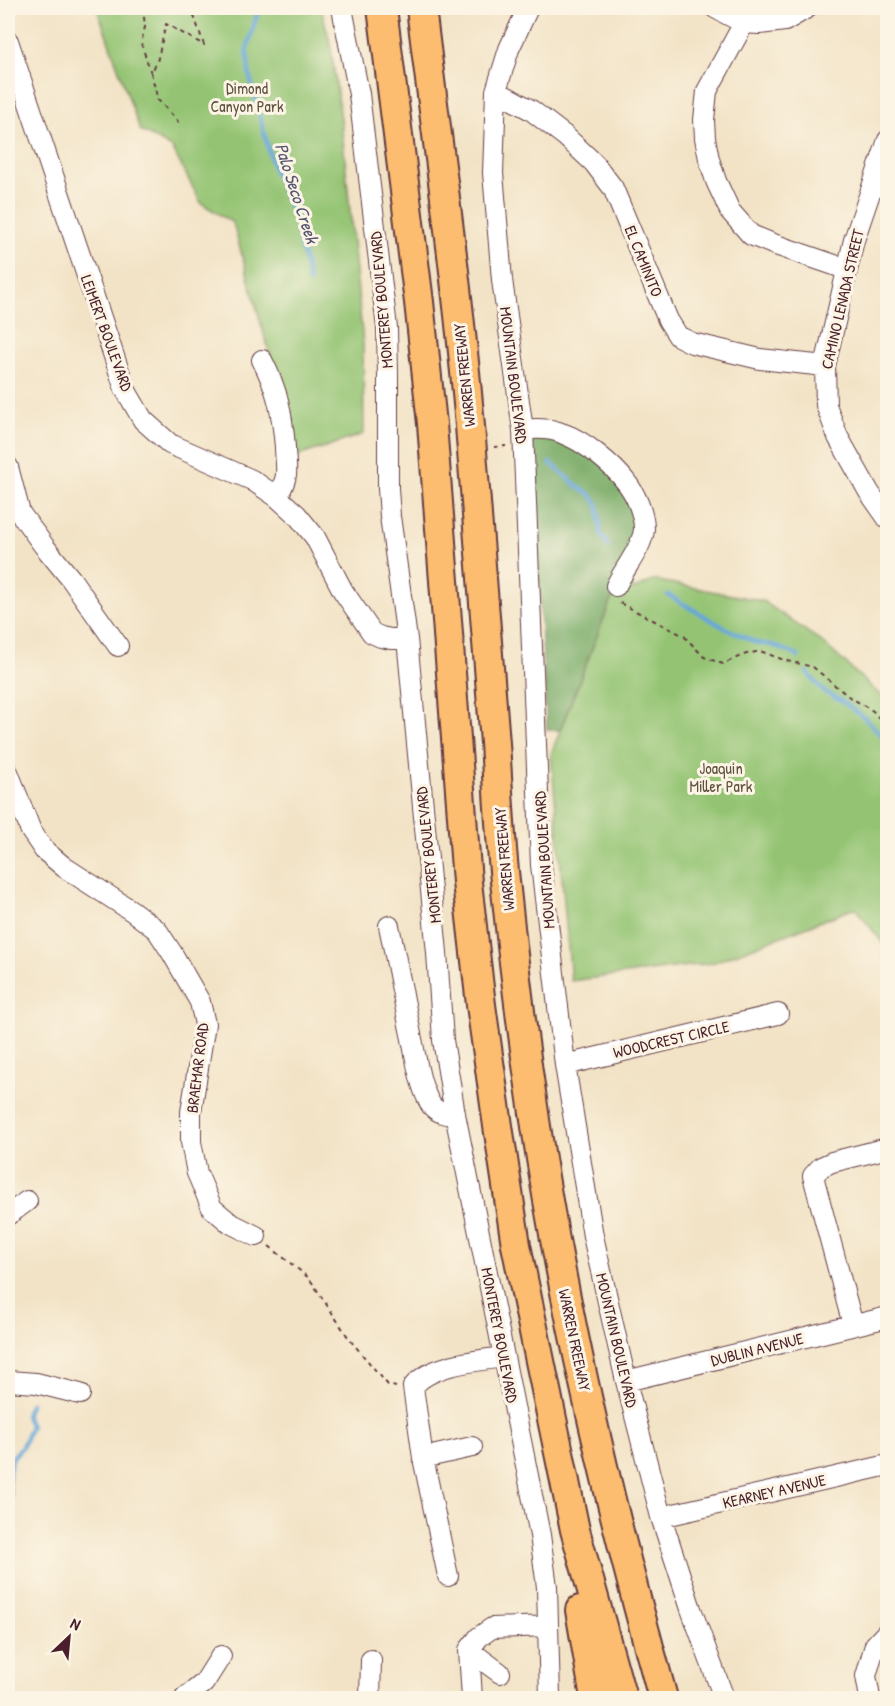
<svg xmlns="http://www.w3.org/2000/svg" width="895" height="1706" viewBox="0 0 895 1706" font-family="'Patrick Hand',sans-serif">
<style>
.green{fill:#94c473;stroke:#6f724f;stroke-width:1.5}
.forest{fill:#77aa65;stroke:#606448;stroke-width:1.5}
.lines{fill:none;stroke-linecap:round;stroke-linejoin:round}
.stream{stroke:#65a6d8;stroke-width:4.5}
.minor-casing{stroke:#633c42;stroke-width:22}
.highway-casing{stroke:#633c42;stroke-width:32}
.path{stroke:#633c42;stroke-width:2;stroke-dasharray:4.5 4.5;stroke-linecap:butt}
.minor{stroke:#fff;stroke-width:20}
.highway{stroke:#fcbd6f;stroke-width:28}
.labels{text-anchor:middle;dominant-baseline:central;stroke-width:6;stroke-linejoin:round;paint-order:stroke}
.park-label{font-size:16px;fill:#605141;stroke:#fcf5e5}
.street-label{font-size:16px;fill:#4a1f2b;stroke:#fcf5e5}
.water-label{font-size:18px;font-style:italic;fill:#555570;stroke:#fcf5e5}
</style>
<rect width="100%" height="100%" fill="#fcf5e5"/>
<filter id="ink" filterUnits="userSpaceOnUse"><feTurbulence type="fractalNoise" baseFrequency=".0167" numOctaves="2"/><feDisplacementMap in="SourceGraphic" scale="12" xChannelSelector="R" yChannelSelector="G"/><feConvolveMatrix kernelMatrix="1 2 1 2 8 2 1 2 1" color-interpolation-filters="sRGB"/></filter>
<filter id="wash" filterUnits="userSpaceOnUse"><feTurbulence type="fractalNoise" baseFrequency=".008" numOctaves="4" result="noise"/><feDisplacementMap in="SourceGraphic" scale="24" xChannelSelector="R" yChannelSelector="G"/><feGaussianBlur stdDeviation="1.35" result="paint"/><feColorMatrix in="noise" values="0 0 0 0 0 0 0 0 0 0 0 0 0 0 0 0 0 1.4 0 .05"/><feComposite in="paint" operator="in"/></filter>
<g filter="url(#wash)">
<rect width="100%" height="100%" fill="#f2e3c6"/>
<path class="green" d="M97,8H321L330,42L341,119L363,343L364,434L298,456L233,223L201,203L172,148L140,130Z
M620,577L635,589L654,580L763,601L822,642L887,701V948L855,908L712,963L571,981L551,754Z"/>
<path class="forest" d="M530,429L608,464L644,530L620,577L560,730H547Z"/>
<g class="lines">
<path class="stream" d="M259,8L247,49L249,73L273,168L295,218L309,282
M550,463L582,490L590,494L598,505L601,534L608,546
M668,595L725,628L757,643L772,645L797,655L798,657
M807,672L823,691L843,702L865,718L888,742
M8,1503L11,1496L9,1487V1472L13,1457L22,1447L31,1426L25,1415L31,1403"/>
</g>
</g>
<g filter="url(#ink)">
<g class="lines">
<g class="minor-casing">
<path id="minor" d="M342,8L359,94L387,328L388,375V489L390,516L407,639L437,953L443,1040L455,1114L540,1535L547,1587L550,1698
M528,8L509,49L496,91L493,173L502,280L523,430L541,865L565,1065L593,1236L626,1381L661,1517L691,1609L724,1698
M715,8L744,23L759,24L785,21L807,8
M744,23L707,91L704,120L705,138L709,159L716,181L730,211L751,235L773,244L846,269
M8,41L125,389L143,420L170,444L252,480L277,497L297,515L315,537L343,591L372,633L381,637L391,639H407
M496,91L531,110L565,136L594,163L613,188L668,320L678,336L692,343L760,359L825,366
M888,140L854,240L825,366L826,405L838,437L869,492L888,519
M262,360C278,391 282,412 285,447C285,456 287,466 286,475C285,483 281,490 277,497
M523,430C537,428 551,428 564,434C584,441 613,465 626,482C635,493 644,513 644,529C643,547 623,570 616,586
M8,467L20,513L44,546L71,579L118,646
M8,772L31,831L44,850L64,867L132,911L157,930L172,953L200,1002L205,1024L191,1112V1142L197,1173L212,1208L230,1223L256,1236
M389,926C397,963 404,1001 412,1039C416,1058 420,1088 431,1105C437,1112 446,1116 455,1114
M565,1065L778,1014
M8,1215L27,1201
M853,1325L813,1176L821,1167L832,1162L888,1148
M8,1381L36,1383L80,1394
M626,1381L888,1317
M472,1447L423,1458L413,1387C430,1364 476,1361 504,1357
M423,1458L448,1576
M661,1517L888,1465
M469,1650L500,1673
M185,1698L204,1683L221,1656
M370,1698L371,1660
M472,1698L469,1650L479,1637L492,1628L548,1626
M870,1698L866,1676L875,1645L888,1631"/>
</g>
<g class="highway-casing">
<path id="highway" d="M382,8L419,302L432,424L467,882L481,1005L498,1126L516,1245L575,1530L622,1698
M421,8C438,147 458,286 470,426C479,532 487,638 495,743C498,789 500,835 505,881C513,960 523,1040 535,1120C564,1315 610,1508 663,1698
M580,1610L595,1698"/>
</g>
<path class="path" d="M143,8L145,27L141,43L151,73L157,62L166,24L204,45L193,13L198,8
M207,8L223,10L241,8
M151,73L158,100L177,120L180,127
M494,447L506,446
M620,603L684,636L704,657L723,664L743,655L760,651L784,660L813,667L848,696L873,711L888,729
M269,1246L309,1278L350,1340L388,1385L396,1387"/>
<use href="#minor" class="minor"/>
<use href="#highway" class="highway"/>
</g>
</g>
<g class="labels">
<g class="park-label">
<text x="247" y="88">Dimond<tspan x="247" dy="18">Canyon Park</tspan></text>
<text x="721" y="768">Joaquin<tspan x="721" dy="18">Miller Park</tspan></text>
</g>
<g class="street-label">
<text transform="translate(644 261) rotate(68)">EL CAMINITO</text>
<text transform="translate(842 299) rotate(-77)">CAMINO LENADA STREET</text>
<text transform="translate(381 300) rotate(-95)">MONTEREY BOULEVARD</text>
<text transform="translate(107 333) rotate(70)">LEIMERT BOULEVARD</text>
<text transform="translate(464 375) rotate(-96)">WARREN FREEWAY</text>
<text transform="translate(514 375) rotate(83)">MOUNTAIN BOULEVARD</text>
<text transform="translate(428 855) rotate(-96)">MONTEREY BOULEVARD</text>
<text transform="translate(504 859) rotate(-95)">WARREN FREEWAY</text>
<text transform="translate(544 860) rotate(-94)">MOUNTAIN BOULEVARD</text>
<text transform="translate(671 1039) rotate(-13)">WOODCREST CIRCLE</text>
<text transform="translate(197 1068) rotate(-83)">BRAEMAR ROAD</text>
<text transform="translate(500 1335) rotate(79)">MONTEREY BOULEVARD</text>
<text transform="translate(575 1340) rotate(78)">WARREN FREEWAY</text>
<text transform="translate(617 1340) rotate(77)">MOUNTAIN BOULEVARD</text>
<text transform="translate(757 1349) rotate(-14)">DUBLIN AVENUE</text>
<text transform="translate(774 1491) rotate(-13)">KEARNEY AVENUE</text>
</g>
<g class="water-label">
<text transform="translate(297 193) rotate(72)">Palo Seco Creek</text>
</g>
</g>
<rect width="895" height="1706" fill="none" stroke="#fcf5e5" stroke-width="30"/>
<g transform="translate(69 1637) rotate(26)" stroke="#fcf5e5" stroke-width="4.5" paint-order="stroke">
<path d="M0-4.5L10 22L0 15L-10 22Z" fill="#4a1f2b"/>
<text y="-9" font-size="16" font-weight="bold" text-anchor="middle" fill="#4a1f2b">N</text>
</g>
</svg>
